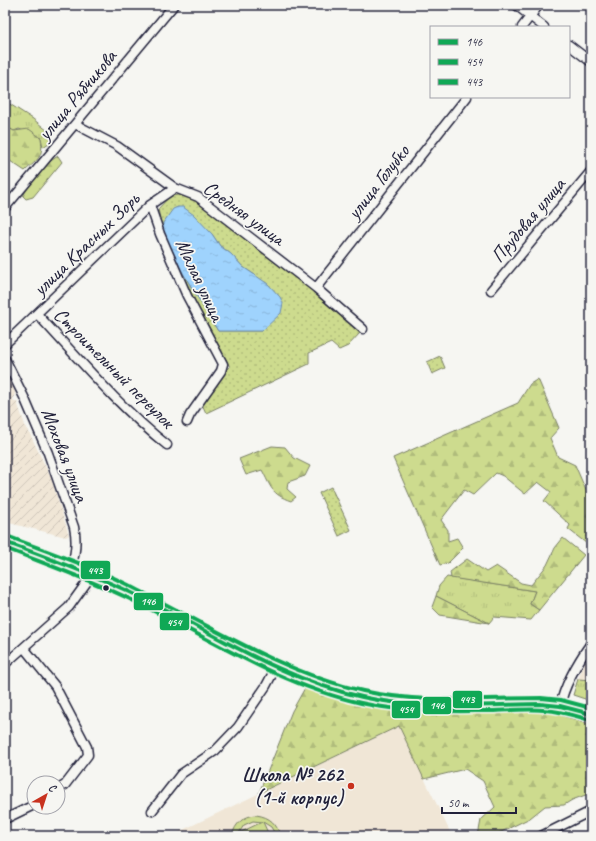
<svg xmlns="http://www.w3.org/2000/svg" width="596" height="841" viewBox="0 0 596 841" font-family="Caveat,sans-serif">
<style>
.built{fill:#f0e6d6}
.industrial{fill:url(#industrial-furrows)}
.grass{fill:url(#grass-tufts);stroke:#787e64}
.forest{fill:url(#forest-firs);stroke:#787e64}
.park{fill:url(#park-dots);stroke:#787e64;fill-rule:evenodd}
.pitch{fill:#cddb8e;stroke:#787e64;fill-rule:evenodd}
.water{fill:url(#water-ripples);stroke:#6d8caf}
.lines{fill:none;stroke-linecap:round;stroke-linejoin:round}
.street-casing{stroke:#22223b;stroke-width:11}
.secondary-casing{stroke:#22223b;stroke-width:14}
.street{stroke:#f6f6f2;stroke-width:8}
.secondary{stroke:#f6f6f2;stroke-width:11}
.bus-1-casing{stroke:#f6f6f2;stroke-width:7}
.bus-2-casing{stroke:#f6f6f2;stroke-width:7}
.bus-3-casing{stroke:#f6f6f2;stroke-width:7}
.bus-1{stroke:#10a855;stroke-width:4}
.bus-2{stroke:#10a855;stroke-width:4}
.bus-3{stroke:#10a855;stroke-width:4}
.bus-dot{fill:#22223b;stroke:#f6f6f2;stroke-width:1.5}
.poi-dot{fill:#c8321e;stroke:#f6f6f2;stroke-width:1.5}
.labels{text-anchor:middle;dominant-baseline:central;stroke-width:3.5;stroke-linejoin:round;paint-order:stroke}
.street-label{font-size:20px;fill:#22223b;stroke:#f6f6f2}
.poi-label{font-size:20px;font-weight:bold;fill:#22223b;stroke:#f6f6f2;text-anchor:end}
.line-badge{stroke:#f6f6f2;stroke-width:1.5}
.badge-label{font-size:11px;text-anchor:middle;font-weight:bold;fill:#fff}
</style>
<defs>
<pattern id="industrial-furrows" width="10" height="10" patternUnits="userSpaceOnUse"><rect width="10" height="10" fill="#f0e6d6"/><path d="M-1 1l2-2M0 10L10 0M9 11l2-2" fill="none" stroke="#cec5b9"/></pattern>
<pattern id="grass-tufts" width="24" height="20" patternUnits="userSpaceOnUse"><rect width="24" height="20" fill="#cddb8e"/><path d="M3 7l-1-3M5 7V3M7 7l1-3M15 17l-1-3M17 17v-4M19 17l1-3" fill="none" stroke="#b0bc7b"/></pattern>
<pattern id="forest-firs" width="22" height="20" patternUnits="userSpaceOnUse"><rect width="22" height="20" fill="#cddb8e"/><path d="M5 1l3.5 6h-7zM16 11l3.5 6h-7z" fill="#b0bc7b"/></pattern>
<pattern id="park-dots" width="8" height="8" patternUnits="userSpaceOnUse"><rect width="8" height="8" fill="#cddb8e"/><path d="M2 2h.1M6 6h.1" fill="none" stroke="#b0bc7b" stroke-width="1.8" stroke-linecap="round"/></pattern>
<pattern id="water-ripples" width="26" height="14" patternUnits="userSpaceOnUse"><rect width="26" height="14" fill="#9fd3fd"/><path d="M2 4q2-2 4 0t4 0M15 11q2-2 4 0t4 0" fill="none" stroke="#89b5da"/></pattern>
</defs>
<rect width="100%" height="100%" fill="#f6f6f2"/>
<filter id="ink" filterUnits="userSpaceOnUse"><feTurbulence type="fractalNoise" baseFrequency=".025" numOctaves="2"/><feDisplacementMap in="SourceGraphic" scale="8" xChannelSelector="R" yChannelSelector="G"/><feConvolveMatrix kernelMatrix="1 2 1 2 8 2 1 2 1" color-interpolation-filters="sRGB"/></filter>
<g filter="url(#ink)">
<path class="built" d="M591,651V680L578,679L588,655Z
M399,726L452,836H170L364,743Z"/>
<path class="industrial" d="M5,368L11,380L15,393L13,400L17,402L26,428L30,434L51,478L69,535L66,537L5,522Z"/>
<path class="grass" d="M5,101L33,119L48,131L52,141L43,147L41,138L19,129L14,131L6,127Z
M447,577L535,591L530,604L539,610L531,620L494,617L489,623L436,596L439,586Z
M578,679L591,680V701L573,695Z"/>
<path class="forest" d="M5,126L14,131L29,129L41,138C44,157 38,159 25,171L10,161H5Z
M58,156L62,162L33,197L26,199L23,196C31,182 44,164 58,156Z
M538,379L559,428L550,438L558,457L575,465L591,502V547L568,529L570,525L544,501L551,492L538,482L525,494L503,476L496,473L473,495L464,490L441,520L448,530V541L457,538L463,548L448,563L440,565L393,458L518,403L530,384Z
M272,446L285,447L294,458L310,466L305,476L288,482L287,489L296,497L291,501C271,494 271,487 262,470L246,475L239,459Z
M563,538L584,555L539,610L530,604L535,591L451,578L450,572L467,559L486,572L496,566L521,583L531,585L547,565L555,548Z
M436,596L489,623L440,615L432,607Z
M306,686L323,693L400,713L508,709L542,710L591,724V793L572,800L564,805L545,806L530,818L493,836H478L481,820L495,807L483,781L465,769L424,779L399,726L259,793L292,711Z"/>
<path class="park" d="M179,195L195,200L221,219L318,294L357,328L360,333L348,346L339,350L331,343L309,353V364L206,413L202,404L227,369L230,367L193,297L164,237L158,209L170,196ZM178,207L212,234L220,246L231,254L243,267L255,275L262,331H218L183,273L169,245L163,223L174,209Z
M440,356L445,368L432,374L427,362Z
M331,487L351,530L339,536L319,493Z"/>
<path class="pitch" d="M256,815C271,817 276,824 281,836H276L271,827L263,822L268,833L260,836H240L239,833L238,836H232C235,823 244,816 256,815ZM253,821L262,822L239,833L244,825Z"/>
<path class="water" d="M178,207H183L194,215L212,234L220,246L231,254L243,267L268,284L280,297L283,303L281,313L262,331H218L183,273L163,231V223L173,209Z"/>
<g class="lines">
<g class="street-casing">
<path id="street" d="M516,5L544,27
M522,27L539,5
M569,45L591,62
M75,124L117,146L175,188L198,197L316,288L363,329
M150,205L160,234L187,296L223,364L221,371L190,415L187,422
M5,208L174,5
M316,288L467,97
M491,290L591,171
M37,314C79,359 119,407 167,445
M5,344L150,205L175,188
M5,359L24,397L48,453L74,527C77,541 76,553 71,567
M24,648L55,686L87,747L88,755L65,785L58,789
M5,664L69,607L92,575
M560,706C565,683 577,663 591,643
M152,811L181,774L215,751L238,727L266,686L276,667
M5,819L34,805
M541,836L591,811"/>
</g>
<g class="secondary-casing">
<path id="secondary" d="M5,542L71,567L134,594L243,651L276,667L330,688L362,697L403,704L463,705L540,704L560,706L591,714"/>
</g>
<use href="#street" class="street"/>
<use href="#secondary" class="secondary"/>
<g class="bus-1-casing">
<path id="bus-1" d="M5,542C48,558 92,574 134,594C209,630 280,679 362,697C420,710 481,705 540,704L560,706L591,714"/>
</g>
<g class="bus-2-casing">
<path id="bus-2" d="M5,548C48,565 91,580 132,600C206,636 279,685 361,703C405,713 450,711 494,711C516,710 538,708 559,712C569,714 580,717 590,720"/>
</g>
<g class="bus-3-casing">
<path id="bus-3" d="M7,536C51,553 97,568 138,590C210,626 284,673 363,691C421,704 482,698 541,698L561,700L591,708"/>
</g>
<use href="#bus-1" class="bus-1"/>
<use href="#bus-2" class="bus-2"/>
<use href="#bus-3" class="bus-3"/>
</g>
</g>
<circle class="bus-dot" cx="106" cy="588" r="3.5"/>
<circle class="poi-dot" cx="351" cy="786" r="4"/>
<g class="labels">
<g class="street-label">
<text transform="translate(77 95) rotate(-50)">улица Рябчикова</text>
<text transform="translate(378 182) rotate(-52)">улица Голубко</text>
<text transform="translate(244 213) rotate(36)">Средняя улица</text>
<text transform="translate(528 220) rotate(-50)">Прудовая улица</text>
<text transform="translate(86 244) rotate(-44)">улица Красных Зорь</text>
<text transform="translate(200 280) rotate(65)">Малая улица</text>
<text transform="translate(114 368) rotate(45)">Строительный переулок</text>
<text transform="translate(65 455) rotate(69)">Моховая улица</text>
</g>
<g class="poi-label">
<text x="343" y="774">Школа № 262<tspan x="343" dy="23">(1-й корпус)</tspan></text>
</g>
</g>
<g class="line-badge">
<rect x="80" y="560" width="31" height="20" rx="4" fill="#10a855"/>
<rect x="133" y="592" width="31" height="19" rx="4" fill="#10a855"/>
<rect x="159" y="612" width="31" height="19" rx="4" fill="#10a855"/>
<rect x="452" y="690" width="31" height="19" rx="4" fill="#10a855"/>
<rect x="422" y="696" width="30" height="19" rx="4" fill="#10a855"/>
<rect x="391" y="700" width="30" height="19" rx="4" fill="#10a855"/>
</g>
<g class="badge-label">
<text x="95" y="574">443</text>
<text x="148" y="605">146</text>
<text x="174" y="626">454</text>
<text x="467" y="703">443</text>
<text x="437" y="709">146</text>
<text x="406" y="713">454</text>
</g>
<rect width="596" height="841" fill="none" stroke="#f6f6f2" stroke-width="20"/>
<rect x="10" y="10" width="576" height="821" fill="none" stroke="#22223b" stroke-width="1.5" filter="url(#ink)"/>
<rect x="430" y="26" width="140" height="72" fill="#f6f6f2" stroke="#a1a1a9"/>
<rect x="438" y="39" width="20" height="6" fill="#10a855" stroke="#a1a1a9"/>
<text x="466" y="46" font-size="12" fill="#22223b">146</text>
<rect x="438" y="59" width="20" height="6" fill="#10a855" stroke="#a1a1a9"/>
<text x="466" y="66" font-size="12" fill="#22223b">454</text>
<rect x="438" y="79" width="20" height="6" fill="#10a855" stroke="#a1a1a9"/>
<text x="466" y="86" font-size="12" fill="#22223b">443</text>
<g transform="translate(46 795) rotate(39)"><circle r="19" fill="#f6f6f2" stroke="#a1a1a9"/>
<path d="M0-3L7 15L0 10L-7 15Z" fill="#c8321e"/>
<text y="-6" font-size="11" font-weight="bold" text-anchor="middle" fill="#22223b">С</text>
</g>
<path d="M442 807v6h74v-6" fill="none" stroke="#22223b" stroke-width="2"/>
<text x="448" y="807" font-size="12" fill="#22223b" stroke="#f6f6f2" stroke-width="3" paint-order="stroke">50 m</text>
</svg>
